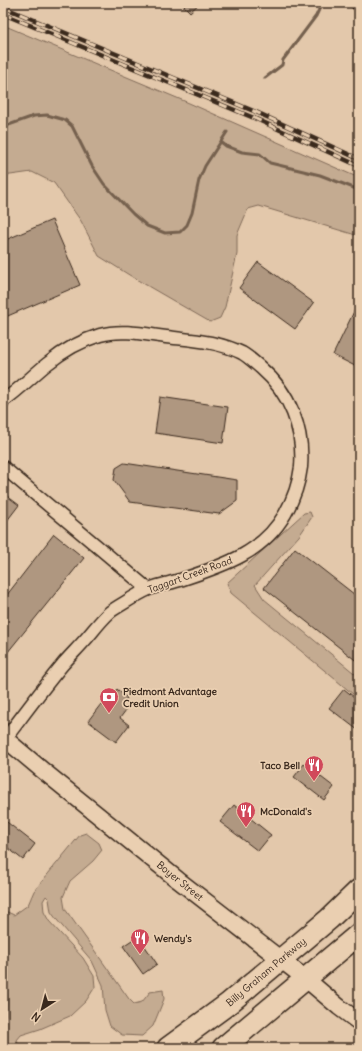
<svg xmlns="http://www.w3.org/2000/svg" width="362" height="1051" viewBox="0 0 362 1051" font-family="Delius,sans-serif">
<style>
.green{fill:#c4ab91;stroke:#806a58}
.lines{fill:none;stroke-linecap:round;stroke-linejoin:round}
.stream{stroke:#74604e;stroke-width:3}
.building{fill:#af9780;stroke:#3b2a1e}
.street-casing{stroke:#3b2a1e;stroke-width:15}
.secondary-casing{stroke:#3b2a1e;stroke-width:19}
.highway-casing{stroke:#3b2a1e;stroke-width:24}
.street{stroke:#eacfb1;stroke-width:12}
.secondary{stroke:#eacfb1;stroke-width:16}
.highway{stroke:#eacfb1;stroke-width:21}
.rail-casing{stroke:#3b2a1e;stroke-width:4.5}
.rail{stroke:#eacfb1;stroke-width:3;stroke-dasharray:9;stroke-linecap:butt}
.labels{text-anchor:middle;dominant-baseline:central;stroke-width:3.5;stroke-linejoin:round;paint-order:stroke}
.street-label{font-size:10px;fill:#3b2a1e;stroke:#eacfb1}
.poi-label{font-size:10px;font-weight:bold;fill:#3b2a1e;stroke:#eacfb1;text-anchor:start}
</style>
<rect width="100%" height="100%" fill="#e3c8ab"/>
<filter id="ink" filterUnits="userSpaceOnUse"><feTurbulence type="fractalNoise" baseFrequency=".025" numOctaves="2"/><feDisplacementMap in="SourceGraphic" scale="8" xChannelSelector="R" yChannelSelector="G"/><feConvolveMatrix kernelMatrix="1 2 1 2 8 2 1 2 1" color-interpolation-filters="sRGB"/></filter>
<g filter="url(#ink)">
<path class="green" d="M3,25L189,103L359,178V236L259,206L248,209L237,235V254L225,307L220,318L210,322L134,278L99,256L81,221L54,183L32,172L3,176Z
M310,512L312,517L299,536L255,585L264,599L359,677V699L231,593L227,583L304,513Z
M86,833L99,843L102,850L93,861L70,881L63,897L65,909L129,999L134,1004L142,1002L150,992L163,990L164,999L153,1026L142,1036L122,1035L110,1026L105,1010L103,985L92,961L57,920L51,912L49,899L46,896L43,901L44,912L49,921L83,958L94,976L95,987L86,1001L70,1016L40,1029L21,1035L17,1040L19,1048H3V1025L6,1015L7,995L3,987V910L14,915L28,905L34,891L80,835Z"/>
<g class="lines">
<path class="stream" d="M265,78L282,65L283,60L316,16L322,3
M3,127L34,116L47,115L65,120L72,126L92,166L104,184L133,214L147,226L165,233L180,232L187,225L192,213L199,180L205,166L227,132
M221,142L226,146L242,152L260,154L270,163L320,175L359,190"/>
</g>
<path class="building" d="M181,3H200L190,12Z
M52,220L80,285L3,318V241Z
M258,262L314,303L295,329L239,288Z
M359,301V368L333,355Z
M160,397L228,407L223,443L155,433Z
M124,463L237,480V501L219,514L130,502L114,480L116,468Z
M3,493L19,505L3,526Z
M54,534L84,558L3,658V600Z
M295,548L359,598V663L264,588Z
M117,689L127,698L121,706L126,710L120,718L129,725L116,742L88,721L101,704L104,706Z
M344,689L359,701V731L329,708Z
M304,764L334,787L324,800L294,777Z
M234,805L271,835L258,851L220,822Z
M3,819L35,844L23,860L3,844Z
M138,936L157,964L143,974L123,946Z"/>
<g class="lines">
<g class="street-casing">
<path id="street" d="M357,3L359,5
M3,401C19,390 32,376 47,364C63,351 80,341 100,335C121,329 144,334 166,337C191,340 218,341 242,353C249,357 255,363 261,368C290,393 304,429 301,467C299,483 293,500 285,514C262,554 222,566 180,580C170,583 159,585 149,589C140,593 132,598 124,603C119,606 114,609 110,612C101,620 93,631 85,640C78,648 70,656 63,664C43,688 24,714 5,739
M3,467L148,589"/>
</g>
<g class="secondary-casing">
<path id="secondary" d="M3,737L41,769L178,880L306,979L339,1007L359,1022"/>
</g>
<g class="highway-casing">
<path id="highway" d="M168,1048L228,1004L329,919L359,890
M223,1048L359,934"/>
</g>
<use href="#street" class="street"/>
<use href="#secondary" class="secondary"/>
<use href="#highway" class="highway"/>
<g class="rail-casing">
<path id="rail" d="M3,7L256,112L359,159
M3,14L254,118L359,166"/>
</g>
<use href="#rail" class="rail"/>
</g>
</g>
<defs>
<g id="bank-pin" transform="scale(1)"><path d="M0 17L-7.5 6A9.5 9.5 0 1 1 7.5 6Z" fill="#d1495b" stroke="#eacfb1"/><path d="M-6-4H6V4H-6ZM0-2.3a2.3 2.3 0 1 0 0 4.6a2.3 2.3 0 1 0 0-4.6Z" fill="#fff"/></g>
<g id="restaurant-pin" transform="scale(1)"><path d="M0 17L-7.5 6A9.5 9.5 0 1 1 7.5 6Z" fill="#d1495b" stroke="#eacfb1"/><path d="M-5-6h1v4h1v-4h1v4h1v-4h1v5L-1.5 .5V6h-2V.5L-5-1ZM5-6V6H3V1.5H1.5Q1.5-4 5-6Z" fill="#fff"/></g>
</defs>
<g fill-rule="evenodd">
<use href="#bank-pin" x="109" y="697"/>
<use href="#restaurant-pin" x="314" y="765"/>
<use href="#restaurant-pin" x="246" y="811"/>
<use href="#restaurant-pin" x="140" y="938"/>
</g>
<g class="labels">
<g class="street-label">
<text transform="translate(190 575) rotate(-20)">Taggart Creek Road</text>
<text transform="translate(180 881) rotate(39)">Boyer Street</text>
<text transform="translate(266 972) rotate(-40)">Billy Graham Parkway</text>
</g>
<g class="poi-label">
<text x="123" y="691">Piedmont Advantage<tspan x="123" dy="12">Credit Union</tspan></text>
<text x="300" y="765" text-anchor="end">Taco Bell</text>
<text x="260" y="811">McDonald's</text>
<text x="154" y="938">Wendy's</text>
</g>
</g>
<rect width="362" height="1051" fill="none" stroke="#eacfb1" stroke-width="16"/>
<rect x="8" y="8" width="346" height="1035" fill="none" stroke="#3b2a1e" stroke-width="1.5" filter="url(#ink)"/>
<g transform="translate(42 1009) rotate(216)" stroke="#eacfb1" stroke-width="3" paint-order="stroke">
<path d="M0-3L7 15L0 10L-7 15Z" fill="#3b2a1e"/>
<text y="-6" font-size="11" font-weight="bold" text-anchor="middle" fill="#3b2a1e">N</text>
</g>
</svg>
